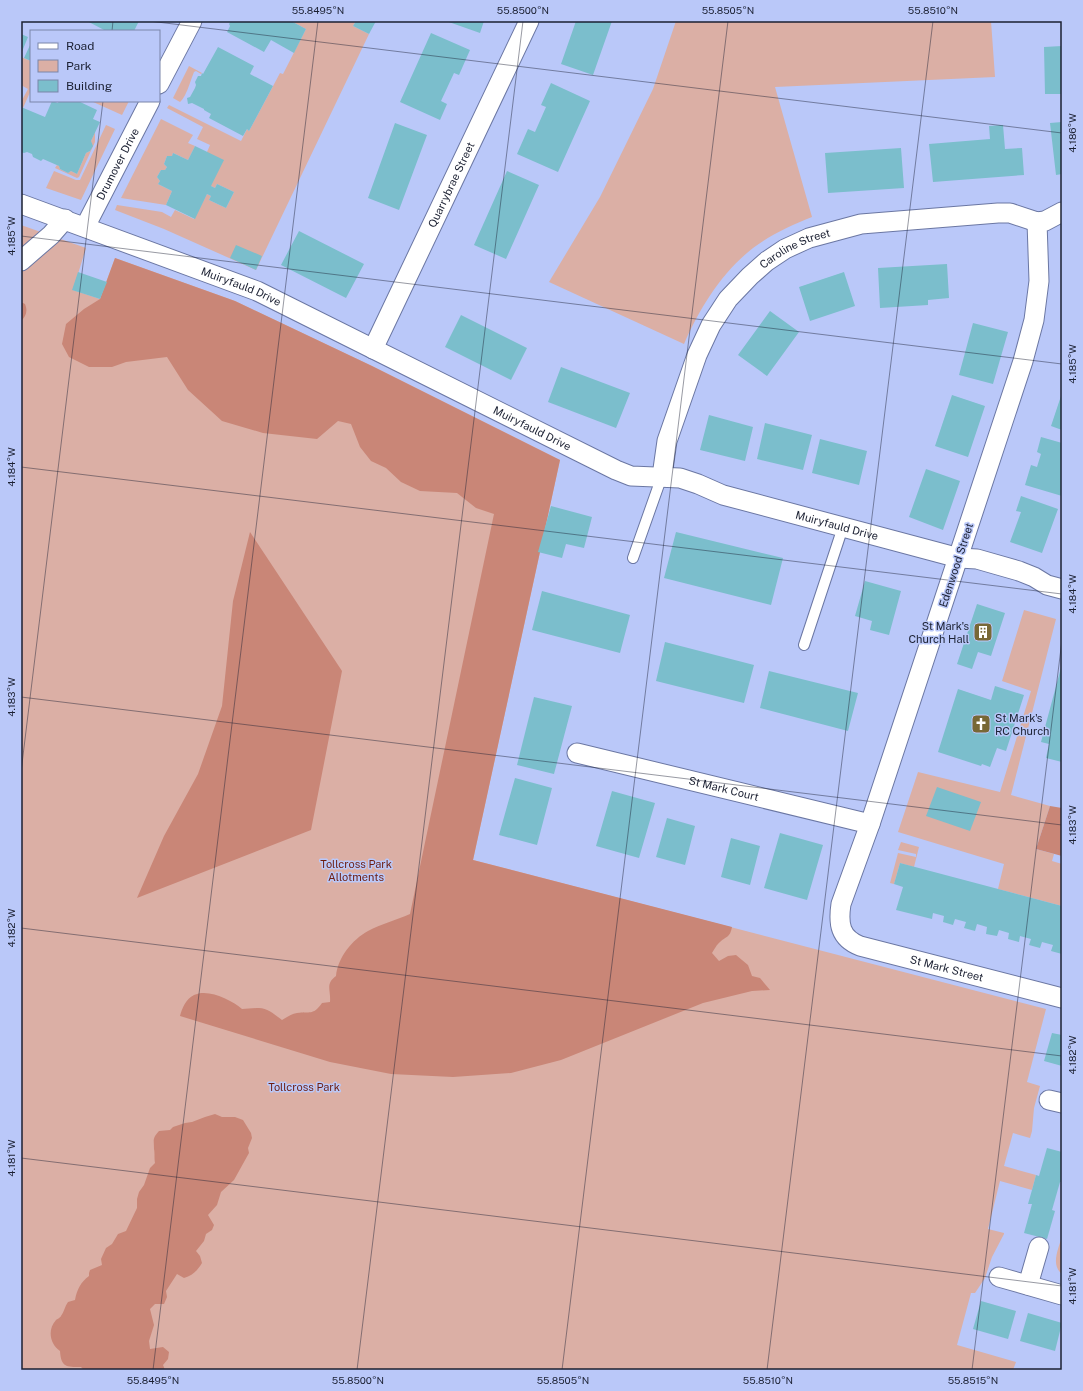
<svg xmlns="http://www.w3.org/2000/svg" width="1083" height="1391" viewBox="0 0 1083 1391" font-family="'Public Sans',sans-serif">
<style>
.green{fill:#dbafa5}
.forest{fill:#c98677}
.building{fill:#7bbecc}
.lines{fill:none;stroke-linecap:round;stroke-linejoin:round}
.lane-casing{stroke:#6b77a3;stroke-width:12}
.street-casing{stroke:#6b77a3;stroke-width:21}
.lane{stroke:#fff;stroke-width:10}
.street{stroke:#fff;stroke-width:19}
.ticks{fill:none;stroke:#1b2032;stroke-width:1;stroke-opacity:0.45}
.labels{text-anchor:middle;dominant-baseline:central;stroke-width:3;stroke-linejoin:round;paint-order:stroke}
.street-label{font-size:11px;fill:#1b2032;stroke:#bac8f9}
.poi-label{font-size:11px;fill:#1b2032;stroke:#bac8f9;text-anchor:end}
.park-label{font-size:11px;fill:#6e1d0f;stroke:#bac8f9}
.neatline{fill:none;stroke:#1b2032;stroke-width:1.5}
.ticks-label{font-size:10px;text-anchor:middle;fill:#1b2032}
</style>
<rect width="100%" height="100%" fill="#bac8f9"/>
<path class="green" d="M291,21H356L353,26L369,34L256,270L164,229L115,210L117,205L162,212L171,217L175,210L194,219L207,194L211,196L209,200L226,208L234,192L217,184L215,188L211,186L207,152L210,145L197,139L203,127L167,108L169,105L241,141L247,129L249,131L280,73L283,74L306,29Z
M676,21H991L995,77L775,87L812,217C792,225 770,235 753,248C721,273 700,308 684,344L549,282L600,197L653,89Z
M21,57L31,61V90L23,108L21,107V102L28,89L21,85Z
M189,66L202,73L201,74L196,71L194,72C191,79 186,98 180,102L173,98Z
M91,101H129L122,115Z
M161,119L193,135L188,143L195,146L188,160L173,153L172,156H167L164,164L167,167L165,170H161L157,177L160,181L158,184L172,191L166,205L121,198Z
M106,125L115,129L81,200L46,188L54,171L76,180H80Z
M95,132V142L79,177L77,178L55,168L57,165L59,166L60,169L68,173L71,171L77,174L86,153L90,151L92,146L91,141Z
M21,225L86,248L73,290L100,299L115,258L235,301L372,366L560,460L473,860L1046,1009L1027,1082L1040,1086L1034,1108L1032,1131L1030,1138L1013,1133L1004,1166L1036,1175L1032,1190L1000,1181L988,1229L1004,1233V1234L992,1257L985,1278L975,1293H971L957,1345L1016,1362L1013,1370H21Z
M1024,610L1056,619L1011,795L1050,806L1036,849L1054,854L1052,861L1062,864V906L998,889L1004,864L898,832L918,772L1000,792L1031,691L1002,681Z
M901,842L919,847L914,867L900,863L894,884L890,883L898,853L916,857V854L898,850Z
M1062,1236V1274C1050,1265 1059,1248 1062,1236Z"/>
<path class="forest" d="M115,258L235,301L372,366L560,460L473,860L732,927C730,938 726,936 720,942C717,944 714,950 712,953L719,961L728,956L736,955L748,965L752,976L760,978L770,990L752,991L703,1003L561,1060L511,1073L453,1077L391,1074L330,1062L180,1016C182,1008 186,999 194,995C208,988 232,1000 242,1009C247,1009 253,1008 259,1008C268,1008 275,1015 282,1020C287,1017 291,1014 297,1013C310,1011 313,1016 322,1003L330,1002C331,990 325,984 336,976C338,957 352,940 368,931C381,924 396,920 410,914L494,514L476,508L457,493L420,491L401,482L386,468L371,461L360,447L351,424L338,421L317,439L263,433L222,421L188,390L167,357L126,362L112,367H89L69,357L62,344L66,324L84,309L100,299Z
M21,302L25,304C28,311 26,316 21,321Z
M250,532L342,671L311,830L137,898L164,836L198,774L222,706L233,601Z
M1050,806L1062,808V856L1036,849Z
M215,1114L222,1117H235L243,1120L251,1133L252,1138L248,1148L249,1153L234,1180L221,1192L217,1205L208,1215L214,1225L212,1230L206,1234L204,1241L196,1251L200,1256L202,1263C197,1271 193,1275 184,1278L177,1274L166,1291L167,1297L164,1304H155L150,1309L154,1325L149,1341L150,1349L163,1347L169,1352L168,1359L163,1365L165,1370H84L81,1367C66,1367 61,1367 60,1351C50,1344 47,1330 56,1320C56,1320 61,1317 61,1316C64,1312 65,1306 68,1302L75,1300C77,1289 81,1282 89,1276V1273L90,1270L102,1265L101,1259L106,1248L112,1244L118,1234L126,1231L137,1208V1199L139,1192L144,1185L150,1168L155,1163C154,1157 155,1154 154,1149C154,1139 152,1139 159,1131L170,1130L173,1127L185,1123L192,1122L205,1117Z"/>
<path class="building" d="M87,21H139L134,31H106Z
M231,21H291L306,29L294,53L271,40L264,52L227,32L230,26L229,24Z
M356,21H376L369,34L353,26Z
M446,21H484L480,33Z
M576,21H612L593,75L561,64Z
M431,33L470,50L459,75L454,73L441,101L447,104L440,120L400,102Z
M21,34L28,37L21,54Z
M31,43V61L24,58Z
M1062,46V94H1045L1044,47Z
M218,47L254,66L250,74L273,86L249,131L247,129L243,136L209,118L211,114L204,110V109L192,103L188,104L187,98L190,97L195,88L196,85L195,82L198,76H201L202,73L203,74Z
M551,83L590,101L558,172L517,154L528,129L535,132L546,107L541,105Z
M52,101L58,103L59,101H78L97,110L93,119L100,122L91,141L93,146L90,151L86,153L77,174L71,171L68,173L60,169L59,166L43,159L41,161L33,157L32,154L27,152L24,153L21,152V107L45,117Z
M1062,122V174L1056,175L1050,123Z
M395,123L427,135L399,210L368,198Z
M1003,125L1005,149L1022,148L1024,175L933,182L929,144L990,139L989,126Z
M195,146L224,160L211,186L215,188L217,184L234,192L226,208L209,200L211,196L207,194L195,219L166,205L172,191L158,184L160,181L157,177L161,170H165L167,167L164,164L167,156H172L173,153L188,160Z
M901,148L904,188L828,193L825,153Z
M507,171L539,185L506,259L474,245Z
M299,231L364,264L346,298L281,265Z
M236,245L262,256L256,270L230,258Z
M947,264L949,298L928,300V305L880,308L878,268Z
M78,272L107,282L100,299L72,290Z
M844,272L855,306L810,321L799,287Z
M770,311L799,332L767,376L738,355Z
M461,315L527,348L511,380L445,347Z
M973,323L1008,332L993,384L959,375Z
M561,367L630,393L616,428L548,402Z
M1062,393V430L1051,426Z
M952,395L985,406L968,457L935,446Z
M709,415L753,427L745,461L700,450Z
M765,423L812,435L803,470L757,459Z
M1041,437L1062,443V496L1025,485L1031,465L1037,467L1041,454L1037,452Z
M820,439L867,451L859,485L812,473Z
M926,469L960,481L943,530L909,517Z
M1021,496L1058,509L1042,553L1010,542L1021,512L1016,511Z
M551,506L592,517L584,548L566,544L562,558L538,552Z
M676,532L783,558L771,605L664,578Z
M865,581L901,591L889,635L870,630L872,621L855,616Z
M542,591L630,615L620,653L532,630Z
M977,604L1005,613L991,656L978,652L972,669L957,664Z
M665,642L754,665L744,703L656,681Z
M1062,664V762L1046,758L1049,744L1041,742Z
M769,671L858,693L848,731L760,708Z
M995,686L1024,695L1006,751L997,748L990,767L982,764L981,766L938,752L958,689L991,700Z
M534,697L572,706L554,774L517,765Z
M515,778L552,788L537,845L499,835Z
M937,787L981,802L970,831L926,816Z
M612,791L655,803L639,858L596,846Z
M667,818L695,826L685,865L656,857Z
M780,833L823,845L807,900L764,888Z
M731,838L760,846L750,885L721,877Z
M900,863L1062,906V954L1051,951L1053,945L1042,942L1040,948L1029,945L1031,939L1020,936L1019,942L1008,939L1009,933L999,930L997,936L986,934L987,927L977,924L975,931L964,928L966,922L955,919L953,925L943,922L944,916L933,913L932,919L896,910L903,887L894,884Z
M1052,1033L1062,1035V1066L1044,1061Z
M1047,1148L1062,1152V1182H1060L1052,1210L1055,1211L1047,1239L1024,1233L1032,1204H1028L1032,1190L1036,1175L1039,1176Z
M981,1301L1016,1311L1008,1339L973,1329Z
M1028,1313L1062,1323L1055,1351L1020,1341Z"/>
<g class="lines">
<g class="lane-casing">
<path id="lane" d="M633,558L662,476
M804,645L843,527"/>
</g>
<g class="street-casing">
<g id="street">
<path d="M159,84L192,21"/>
<path id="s1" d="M21,204L257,291L616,470L631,476L680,478L698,484L723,495L959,558L977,559L1019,571L1034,577L1047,585L1062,589"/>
<path id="s2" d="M1037,222L1039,281L1034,320L1023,361L870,824L841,904C838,924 840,938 860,946L1062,998"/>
<path id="s3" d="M85,227L150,101"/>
<path d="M21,261L51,235L65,219"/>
<path id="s4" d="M373,349L529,21"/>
<path id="s5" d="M662,476L667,441L697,355L711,325L728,299L750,276L767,261L785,249L809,238L861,224L998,213H1010L1037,222L1045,221L1062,212"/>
<path id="s6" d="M577,753L870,824"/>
<path d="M1049,1100L1062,1103"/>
<path d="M999,1277L1062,1295"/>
<path d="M1028,1285L1039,1247"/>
</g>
</g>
<use href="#lane" class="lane"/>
<use href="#street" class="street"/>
</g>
<path class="ticks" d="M149,21L1062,133M112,31L113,21M21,236L1062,364M21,467L1062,594M21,697L1062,825M21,772L103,101M21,928L1062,1056M21,1158L1062,1286M153,1370L318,21M357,1370L523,21M562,1370L728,21M767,1370L933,21M972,1370L1062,640"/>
<defs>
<g id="building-square" transform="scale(1)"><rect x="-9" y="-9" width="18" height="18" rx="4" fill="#786836" stroke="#bac8f9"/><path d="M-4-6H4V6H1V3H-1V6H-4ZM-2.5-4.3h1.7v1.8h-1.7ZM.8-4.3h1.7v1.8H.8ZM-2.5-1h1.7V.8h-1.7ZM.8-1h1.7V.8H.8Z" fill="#fff"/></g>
<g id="church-square" transform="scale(1)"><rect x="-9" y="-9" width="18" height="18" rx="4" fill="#786836" stroke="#bac8f9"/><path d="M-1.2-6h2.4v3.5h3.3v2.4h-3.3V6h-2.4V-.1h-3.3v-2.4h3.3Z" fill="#fff"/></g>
</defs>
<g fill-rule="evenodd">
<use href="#building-square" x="983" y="632"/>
<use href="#church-square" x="981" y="724"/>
</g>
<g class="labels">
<g class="street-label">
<text stroke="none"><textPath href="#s3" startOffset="71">Drumover Drive</textPath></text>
<text stroke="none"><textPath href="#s4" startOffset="182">Quarrybrae Street</textPath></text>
<text stroke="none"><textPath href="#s5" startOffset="276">Caroline Street</textPath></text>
<text stroke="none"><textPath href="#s1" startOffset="235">Muiryfauld Drive</textPath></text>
<text stroke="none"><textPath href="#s1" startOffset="559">Muiryfauld Drive</textPath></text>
<text stroke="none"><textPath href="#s1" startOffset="882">Muiryfauld Drive</textPath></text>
<text transform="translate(956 565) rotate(-72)">Edenwood Street</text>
<text stroke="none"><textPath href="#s6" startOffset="151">St Mark Court</textPath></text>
<text stroke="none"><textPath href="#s2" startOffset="854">St Mark Street</textPath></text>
</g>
<g class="poi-label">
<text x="969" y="626">St Mark's<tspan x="969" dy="13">Church Hall</tspan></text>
<text x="995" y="718" text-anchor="start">St Mark's<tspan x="995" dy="13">RC Church</tspan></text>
</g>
<g class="park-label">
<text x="356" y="864">Tollcross Park<tspan x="356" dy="13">Allotments</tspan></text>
<text x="304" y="1087">Tollcross Park</text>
</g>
</g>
<rect width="1083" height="1391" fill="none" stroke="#bac8f9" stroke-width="44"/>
<rect x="30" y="30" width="130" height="72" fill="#bac8f9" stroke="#7a85a9"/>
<rect x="38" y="43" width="20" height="6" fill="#ffffff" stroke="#7a85a9"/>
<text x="66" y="50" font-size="12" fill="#1b2032">Road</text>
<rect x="38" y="60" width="20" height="12" fill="#dbafa5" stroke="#7a85a9"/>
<text x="66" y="70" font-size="12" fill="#1b2032">Park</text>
<rect x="38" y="80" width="20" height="12" fill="#7bbecc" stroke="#7a85a9"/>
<text x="66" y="90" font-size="12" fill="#1b2032">Building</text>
<rect x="22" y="22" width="1039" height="1347" class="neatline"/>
<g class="ticks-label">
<text x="318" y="14">55.8495°N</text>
<text x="523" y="14">55.8500°N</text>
<text x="728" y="14">55.8505°N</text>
<text x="933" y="14">55.8510°N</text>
<text transform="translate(1072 133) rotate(-90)" y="4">4.186°W</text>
<text transform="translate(11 236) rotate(-90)" y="4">4.185°W</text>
<text transform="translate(1072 364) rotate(-90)" y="4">4.185°W</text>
<text transform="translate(11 467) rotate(-90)" y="4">4.184°W</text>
<text transform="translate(1072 594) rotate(-90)" y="4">4.184°W</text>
<text transform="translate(11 697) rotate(-90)" y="4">4.183°W</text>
<text transform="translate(1072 825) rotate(-90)" y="4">4.183°W</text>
<text transform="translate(11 928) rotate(-90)" y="4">4.182°W</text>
<text transform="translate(1072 1055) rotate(-90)" y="4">4.182°W</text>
<text transform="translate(11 1158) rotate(-90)" y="4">4.181°W</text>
<text transform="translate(1072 1286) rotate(-90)" y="4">4.181°W</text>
<text x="153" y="1384">55.8495°N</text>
<text x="358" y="1384">55.8500°N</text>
<text x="563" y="1384">55.8505°N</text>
<text x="768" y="1384">55.8510°N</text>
<text x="973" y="1384">55.8515°N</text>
</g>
</svg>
